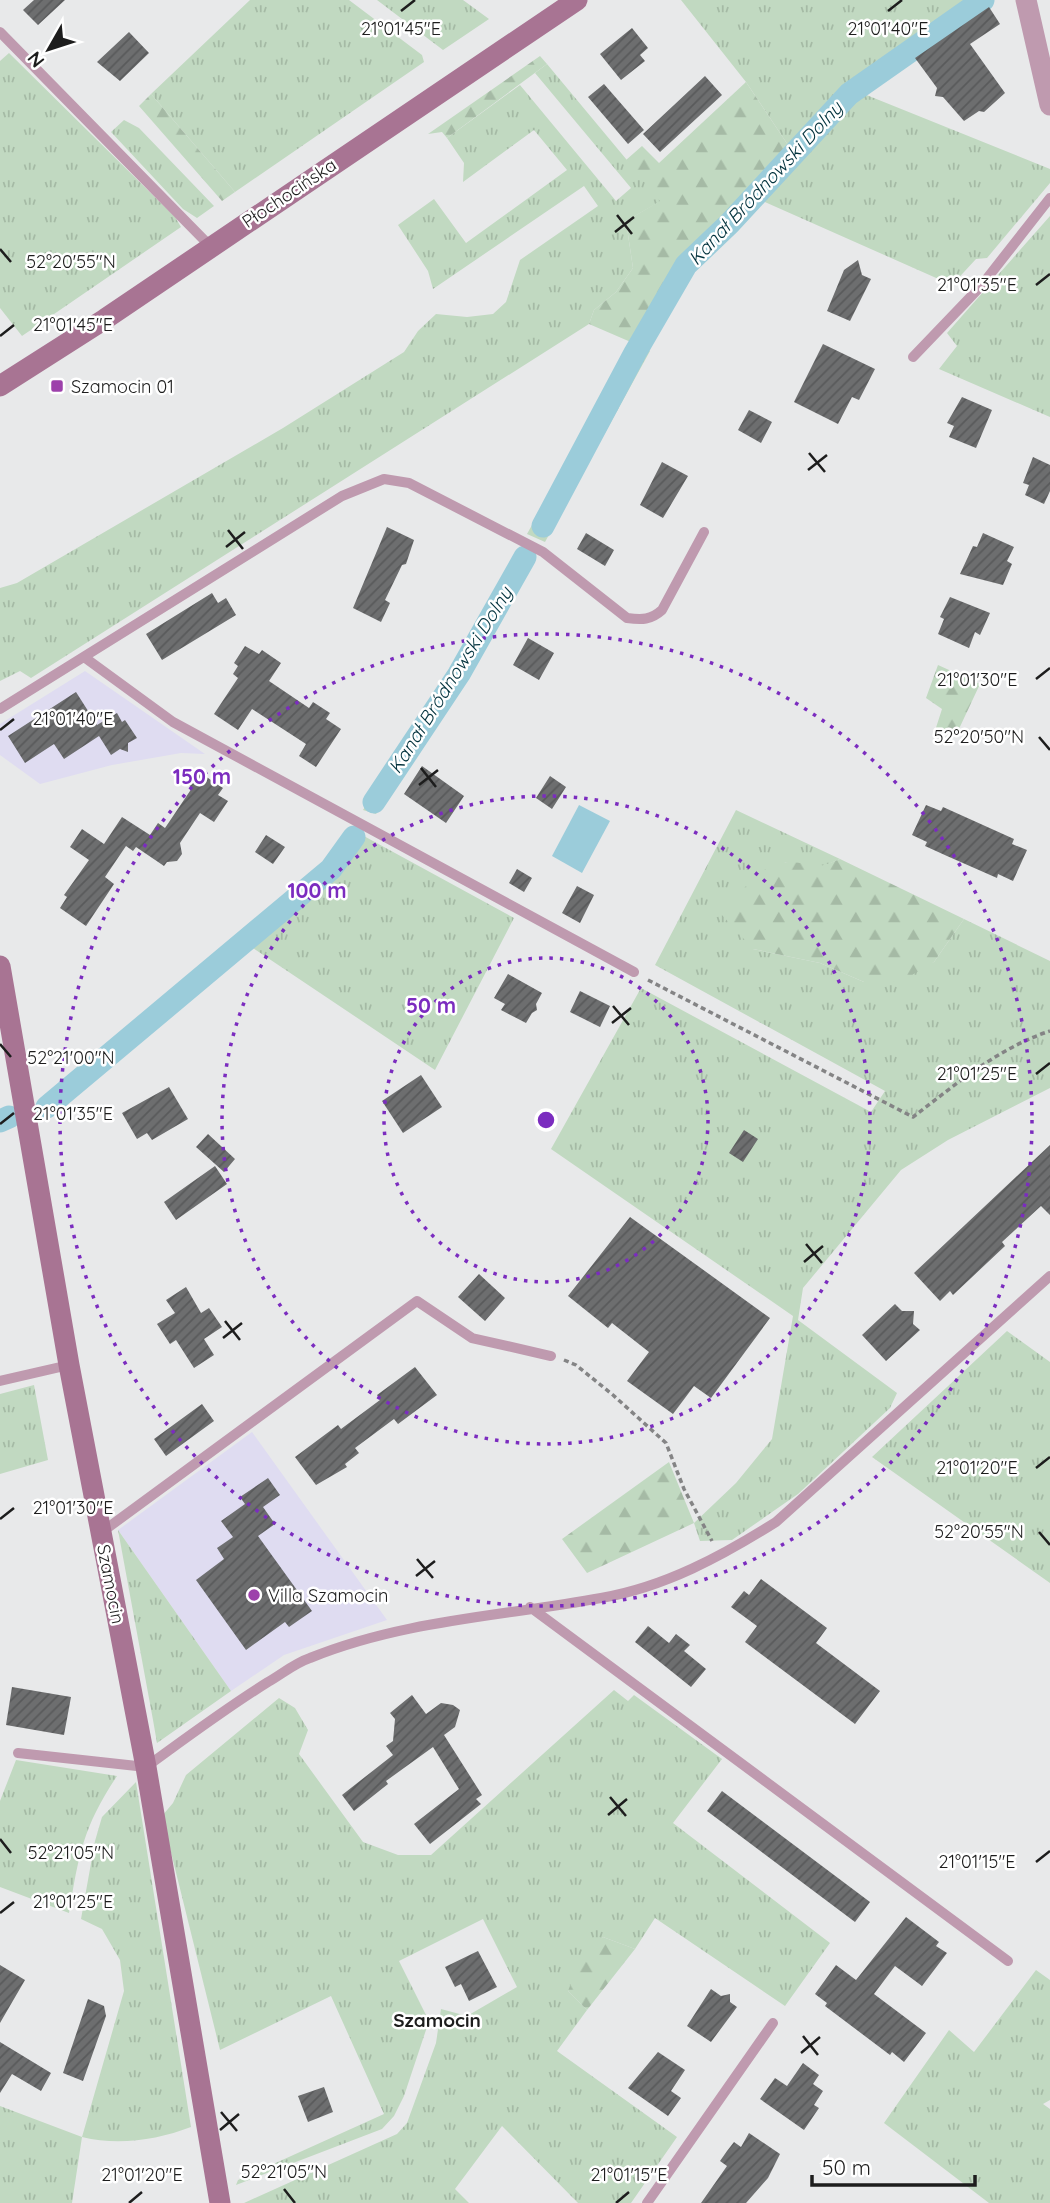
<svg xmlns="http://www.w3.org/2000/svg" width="1050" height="2203" viewBox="0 0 1050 2203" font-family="Quicksand,sans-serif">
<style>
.commercial{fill:#dfdcf1}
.grass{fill:url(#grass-tufts)}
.forest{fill:url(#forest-firs)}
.water{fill:#9bccda}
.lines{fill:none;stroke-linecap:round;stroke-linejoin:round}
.canal{stroke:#9bccda;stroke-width:23}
.building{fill:url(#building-hatch)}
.path{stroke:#848485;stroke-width:3.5;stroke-dasharray:5 3.5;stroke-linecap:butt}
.lane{stroke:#bf9aaf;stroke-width:10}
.street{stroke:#bf9aaf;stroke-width:21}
.secondary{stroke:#a87493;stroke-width:21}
.ticks{fill:none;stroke:#1d1d1d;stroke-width:2.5}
.ring{fill:none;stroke:#7b2cbf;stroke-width:3.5;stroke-dasharray:3.5 7}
.poi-dot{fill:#9d41ab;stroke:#fff;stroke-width:2.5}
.labels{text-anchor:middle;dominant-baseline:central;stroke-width:5;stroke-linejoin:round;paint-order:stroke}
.street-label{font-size:18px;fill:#1d1d1d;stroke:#fff}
.poi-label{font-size:18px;fill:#1d1d1d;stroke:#fff;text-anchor:start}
.water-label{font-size:19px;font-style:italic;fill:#01313c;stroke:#fff}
.neighbourhood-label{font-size:19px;font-weight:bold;fill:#1d1d1d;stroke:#fff}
.ticks-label{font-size:18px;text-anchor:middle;fill:#1d1d1d;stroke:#fff;stroke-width:5;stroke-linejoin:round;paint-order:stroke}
.centre{fill:#7b2cbf;stroke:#fff;stroke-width:3.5}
.ring-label{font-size:21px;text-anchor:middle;font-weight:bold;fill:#7b2cbf;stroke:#fff;stroke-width:5;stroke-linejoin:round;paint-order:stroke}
</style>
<defs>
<pattern id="grass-tufts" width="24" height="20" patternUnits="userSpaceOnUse" patternTransform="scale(1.75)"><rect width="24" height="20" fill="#c1d9c1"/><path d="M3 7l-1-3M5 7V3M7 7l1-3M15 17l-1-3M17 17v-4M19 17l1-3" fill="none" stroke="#a5baa5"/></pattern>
<pattern id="forest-firs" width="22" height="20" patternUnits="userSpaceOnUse" patternTransform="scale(1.75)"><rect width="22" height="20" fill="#c1d9c1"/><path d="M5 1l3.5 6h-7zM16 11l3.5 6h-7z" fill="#a5baa5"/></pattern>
<pattern id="building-hatch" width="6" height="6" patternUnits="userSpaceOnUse" patternTransform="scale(1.75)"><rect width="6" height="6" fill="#6d6e6f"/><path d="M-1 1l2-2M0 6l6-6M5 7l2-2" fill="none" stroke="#595a5b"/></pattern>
</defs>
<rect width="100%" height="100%" fill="#e8e9ea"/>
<path class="commercial" d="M85,671L205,754L181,753L112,765L40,784L0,755V724Z
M252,1432L387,1620L284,1655L231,1691L118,1530Z"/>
<path class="grass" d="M250,0H349L422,55L424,62L235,192L151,94Z
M377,0H463L489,19L443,50Z
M681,0H994L859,92L1050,169V183L987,258L976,259L952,285L758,199L677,290L645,348L650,351L545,542L527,534L663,289L683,262L790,148L746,82Z
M9,53L175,217L181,227L22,336L0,308V61Z
M547,64L661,201L626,221L633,268L616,292L594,310L589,324L31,678L20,671L0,681V588L17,583L283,428L404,352L418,331L436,314L467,317L493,314L506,302L520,260L598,206L584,186L433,289L428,271L398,225L434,199L466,243L567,170L534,130L463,182L464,163L447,138L520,85L616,201L631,188L535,73Z
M124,120L139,128L214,206L197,218L183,209L111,132Z
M1050,216V417L939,369L957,346L947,333Z
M520,548L534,554L464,676L376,814L363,810L454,671Z
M736,810L840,859L819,868L785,862L753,949L820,963L864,982L934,962L964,919L1050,961V1088L948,1140L901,1170L803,1288L798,1320L897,1393L890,1408L798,1494L732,1540L700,1541L694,1523L736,1483L772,1439L793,1316L551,1149L641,988L871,1112L885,1091L655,965Z
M351,829L514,918L435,1070L250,946L70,1095L36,1120V1106L326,866Z
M1007,1331L1050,1362V1583L872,1457Z
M34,1385L48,1460L0,1474V1394Z
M118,1530L231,1691L157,1743L153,1720Z
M614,1690L628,1701L634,1695L722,1759L673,1823L830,1943L785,2006L655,1918L635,1949L603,1937L568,1991L587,2010L557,2051L677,2137L631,2203H578L502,2126L455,2189L469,2203H244L397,2134L407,2123L436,2043L441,2009L467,2016L517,1987L483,1919L399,1961L429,2021L404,2096L394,2116L382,2129L236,2185L238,2180L384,2114L331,1996L220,2050L162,1816L173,1803L186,1775L279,1698L295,1708L308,1730L299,1754L363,1842L398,1855H431Z
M16,1760L117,1776C83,1827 79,1854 69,1913L0,1887V1801Z
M136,1782L191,2127C157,2140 118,2146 82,2137L72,2203H0V2106L82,2137L124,1991L120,1960L102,1929L81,1919L95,1841L102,1817Z
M1036,1970L1050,1980V2100L1043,2104L1050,2109V2203H989L884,2123L949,2030L974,2052Z"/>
<path class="forest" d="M540,56L547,64L447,138L442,132L428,134Z
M746,82L790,148L683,262L663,289L633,343L589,324L594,310L616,292L633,268L626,221L660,201L626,160L642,146L659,163Z
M151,94L235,192L222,201L139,106Z
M938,665L980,684L958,731L933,737L942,709L926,698Z
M840,859L964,919L934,962L900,982H864L820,963L753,949L722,915C737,896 761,862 788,862C816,863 810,872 840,859Z
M669,1462L694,1523L587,1573L562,1539Z
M603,1937L635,1949L587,2010L568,1991L578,1965Z"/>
<path class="water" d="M579,805L610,821L582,873L552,856Z"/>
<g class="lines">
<path class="canal" d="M543,526L635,353L686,265L729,224L849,94L983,0
M374,802L459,674L525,557
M47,1107L331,869L354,837
M0,1121L9,1117"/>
</g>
<path class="building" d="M34,0H65L38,25L23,10Z
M989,7L1000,24L970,44L1005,93L984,112L979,111L964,121L943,97L935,96L937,88L915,58Z
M632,28L648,48L640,55L645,61L621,80L600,54Z
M129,32L149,53L120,81L97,62Z
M705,76L722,95L660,152L643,134Z
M604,84L644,130L628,144L588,97Z
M858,260L862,275L871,279L850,321L827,311L844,270Z
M823,344L875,369L859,400L852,397L838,424L794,402Z
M962,397L992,410L976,448L949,437L954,426L947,423Z
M749,410L772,422L761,443L738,430Z
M1033,457L1050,465V491L1044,504L1025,495L1029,485L1023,483Z
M662,462L688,476L663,518L640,505Z
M387,527L414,540L406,564L402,565L385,600L390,603L381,622L353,608Z
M586,533L614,550L605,566L577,549Z
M983,533L1014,547L1007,561L1012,564L1003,585L960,574L973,546L977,547Z
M212,593L218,603L226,598L236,615L162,660L146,634Z
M950,597L990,613L980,635L975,632L969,648L938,634L944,619L940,617Z
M528,638L554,653L539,680L513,665Z
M245,646L259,654L262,650L281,663L269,681L309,708L313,702L330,713L326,719L341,729L316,767L299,756L306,744L252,709L238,730L214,714L238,678L233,674L238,666L234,663Z
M76,692L97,725L117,713L122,722L125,720L137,738L128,743V752L120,749L111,755L99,736L64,759L54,744L25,763L8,736Z
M422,766L464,796L446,823L404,794Z
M196,770L223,788L218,795L228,801L214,822L200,813L180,843L182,854L177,861L167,862L164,866L136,847L133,851L126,846L105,877L114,884L86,926L60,908L67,897L64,895L89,860L70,847L82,829L104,844L122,817L150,835L158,823L165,828L192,788L187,784Z
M550,776L566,787L552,809L536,798Z
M926,805L941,811L943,807L1014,839L1012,844L1027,850L1013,881L998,874L997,878L947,856L925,846L927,842L912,835Z
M266,835L285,847L273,864L255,852Z
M517,869L532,878L524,892L509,883Z
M577,886L594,895L580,923L562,913Z
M508,974L542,993L536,1004L537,1010L532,1013L526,1023L501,1010L505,1004L494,998Z
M580,991L610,1006L600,1027L570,1012Z
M421,1075L442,1107L403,1133L382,1101Z
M169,1087L188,1119L152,1140L147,1133L137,1139L122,1113Z
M744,1130L758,1139L743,1162L729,1153Z
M208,1134L235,1159L224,1172L196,1147Z
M1050,1145V1215L1041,1206L1002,1242L1005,1246L953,1295L950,1291L940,1301L914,1273Z
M215,1166L227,1184L176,1220L164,1202Z
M630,1217L770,1318L711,1398L694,1386L673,1414L627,1381L649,1352L612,1323L608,1328L568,1296Z
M479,1274L505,1298L485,1321L458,1297Z
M186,1287L201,1313L209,1308L222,1327L204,1339L214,1355L194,1368L176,1340L170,1344L157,1324L175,1313L166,1300Z
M895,1304L902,1311H914L913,1324L920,1330L886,1361L862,1335Z
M415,1367L437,1395L398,1424L394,1419L355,1448L359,1453L345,1464L347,1467L316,1485L295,1457L338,1425L341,1429L380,1400L377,1395Z
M202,1404L214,1421L166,1456L154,1439Z
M268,1478L280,1495L263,1507L275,1524L258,1536L312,1611L289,1627L285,1622L246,1650L196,1580L224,1559L217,1548L233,1537L221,1521L245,1504L240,1497Z
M761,1579L827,1628L816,1643L880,1691L855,1724L745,1642L757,1626L731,1607L744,1591L749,1595Z
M648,1626L669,1643L676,1634L690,1645L684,1651L706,1669L691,1687L635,1642Z
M12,1687L71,1697L64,1735L6,1725Z
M412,1695L426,1714L441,1703L453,1705L460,1710L455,1727L444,1735L482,1795L476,1799L481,1804L430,1844L414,1824L459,1789L433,1747L386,1781L388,1784L354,1811L342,1795L393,1755L386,1746L393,1741L395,1719L390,1713Z
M722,1791L870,1902L855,1922L707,1811Z
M906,1917L939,1942L936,1946L947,1953L922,1986L895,1966L874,1994L926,2033L904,2062L892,2052L890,2055L825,2006L827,2003L815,1994L836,1965L856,1980Z
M478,1951L497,1987L469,2001L461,1984L455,1987L445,1967Z
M0,1965L25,1980L0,2023Z
M711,1989L721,1996L730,1994V2002L737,2007L711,2042L687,2026Z
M88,1999L104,2006L106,2016L83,2081L63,2073Z
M0,2042L51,2073L41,2091L12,2074L0,2093Z
M658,2052L685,2070L671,2091L681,2098L668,2116L628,2088Z
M803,2063L819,2075L813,2084L823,2091L814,2105L819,2108L804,2130L760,2099L775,2078L787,2086Z
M324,2087L333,2112L308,2122L298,2096Z
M749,2133L780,2154L768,2178L746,2203H701L727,2166L720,2161L727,2151L734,2142L741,2147Z"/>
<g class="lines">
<path class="path" d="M648,980L913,1117C955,1085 998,1048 1050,1031
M564,1360L576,1365L613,1395L666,1443L684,1489L712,1541"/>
<path class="lane" d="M0,32L210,246
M913,357L981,286L1050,198
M84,657L173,722L634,972
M0,709L342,496L384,479L409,483L543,552L627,618C642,620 651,620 662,610L704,532
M0,1381L69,1365
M102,1532L417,1301L472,1338L551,1356
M530,1607L1008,1961
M18,1753L146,1767C186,1738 226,1708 268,1682C282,1674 295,1663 310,1658C403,1620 504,1616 601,1598C665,1587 722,1556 776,1522L1050,1276
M647,2203L773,2023"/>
<path class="street" d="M1026,0L1050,105"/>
<path class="secondary" d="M0,386L105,319L577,0
M0,966L69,1365L146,1767L220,2203"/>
</g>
<path class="ticks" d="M401,11L415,0M888,11L902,0M617,215L632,234M615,232L634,217M0,249L11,262M1036,285L1050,274M0,336L14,325M809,453L825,472M808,470L827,455M228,530L243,549M226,547L245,532M1036,679L1050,668M0,730L14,719M1039,737L1050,750M421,768L436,787M419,785L438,770M613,1006L629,1025M612,1023L631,1008M0,1044L11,1057M1036,1074L1050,1063M0,1124L14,1113M806,1244L822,1263M804,1262L823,1246M225,1321L240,1340M223,1338L242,1323M1036,1468L1050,1457M0,1519L14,1508M1039,1532L1050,1545M417,1559L433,1578M416,1576L435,1561M610,1797L626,1816M608,1815L627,1799M0,1839L11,1853M1036,1862L1050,1851M0,1913L14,1902M803,2036L818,2055M801,2053L820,2037M221,2112L237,2131M220,2130L239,2114M284,2189L295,2203M129,2203L142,2192M616,2203L629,2192"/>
<g class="ring">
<circle cx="546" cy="1120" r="162"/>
<circle cx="546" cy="1120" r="324"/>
<circle cx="546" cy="1120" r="486"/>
</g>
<g class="poi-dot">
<rect x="50" y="379" width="14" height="14" rx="3.5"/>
<circle cx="254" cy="1595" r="7"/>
</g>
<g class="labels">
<g class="street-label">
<text transform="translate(289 193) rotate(-34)">Płochocińska</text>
<text transform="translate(111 1584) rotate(79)">Szamocin</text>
</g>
<g class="poi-label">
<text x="71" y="386">Szamocin 01</text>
<text x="268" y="1595">Villa Szamocin</text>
</g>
<g class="water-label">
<text transform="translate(765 183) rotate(-47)">Kanał Bródnowski Dolny</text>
<text transform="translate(450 680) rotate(-58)">Kanał Bródnowski Dolny</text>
</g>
<g class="neighbourhood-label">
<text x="437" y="2020">Szamocin</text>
</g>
</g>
<g class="ticks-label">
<text x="401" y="35">21°01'45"E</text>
<text x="888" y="35">21°01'40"E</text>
<text x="71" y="268">52°20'55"N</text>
<text x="977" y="291">21°01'35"E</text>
<text x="73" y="331">21°01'45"E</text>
<text x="977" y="686">21°01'30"E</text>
<text x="73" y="725">21°01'40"E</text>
<text x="979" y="743">52°20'50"N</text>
<text x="71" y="1064">52°21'00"N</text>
<text x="977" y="1080">21°01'25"E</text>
<text x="73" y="1120">21°01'35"E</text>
<text x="977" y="1474">21°01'20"E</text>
<text x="73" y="1514">21°01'30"E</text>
<text x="979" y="1538">52°20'55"N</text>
<text x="71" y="1859">52°21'05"N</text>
<text x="977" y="1868">21°01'15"E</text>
<text x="73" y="1908">21°01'25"E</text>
<text x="284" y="2178">52°21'05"N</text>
<text x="142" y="2181">21°01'20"E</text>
<text x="629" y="2181">21°01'15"E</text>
</g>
<circle cx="546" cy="1120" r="10" class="centre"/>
<g class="ring-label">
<text x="202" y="784">150 m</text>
<text x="317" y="898">100 m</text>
<text x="431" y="1013">50 m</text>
</g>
<g transform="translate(49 49) rotate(231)" stroke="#ffffff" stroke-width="5" paint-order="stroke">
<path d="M0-5L12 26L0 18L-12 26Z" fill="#1d1d1d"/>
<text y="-10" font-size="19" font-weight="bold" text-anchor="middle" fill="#1d1d1d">N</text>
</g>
<path d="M812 2175v10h163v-10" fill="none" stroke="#1d1d1d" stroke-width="3.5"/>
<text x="822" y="2175" font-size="21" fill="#1d1d1d" stroke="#ffffff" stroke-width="5" paint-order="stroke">50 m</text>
</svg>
